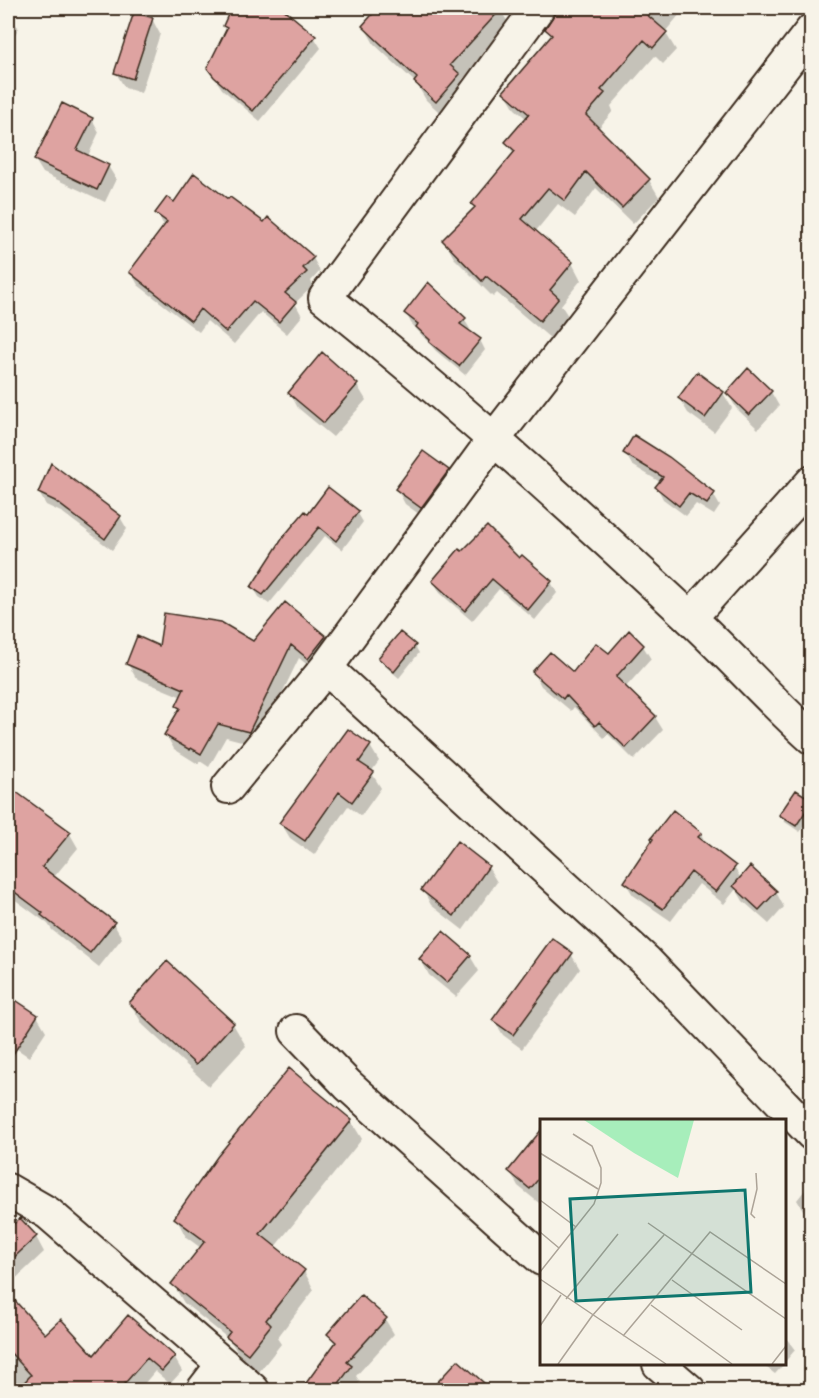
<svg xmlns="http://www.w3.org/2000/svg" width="819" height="1398" viewBox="0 0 819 1398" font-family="Sriracha,sans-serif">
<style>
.shadow{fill:#0003}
.building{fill:#dea3a1;stroke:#3b2a1e;stroke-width:1.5}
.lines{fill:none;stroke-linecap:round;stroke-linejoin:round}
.minor-casing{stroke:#3b2a1e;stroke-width:36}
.minor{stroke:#f7f3e8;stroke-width:32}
.inset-road{fill:none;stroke:#aca397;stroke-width:1.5}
.view{fill:#0f766e;fill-opacity:0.15;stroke:#0f766e;stroke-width:3}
.inset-edge{fill:none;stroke:#3b2a1e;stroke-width:3}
</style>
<rect width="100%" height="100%" fill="#f7f3e8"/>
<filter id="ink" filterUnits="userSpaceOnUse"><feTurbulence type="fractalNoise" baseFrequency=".0167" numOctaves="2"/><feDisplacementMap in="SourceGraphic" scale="12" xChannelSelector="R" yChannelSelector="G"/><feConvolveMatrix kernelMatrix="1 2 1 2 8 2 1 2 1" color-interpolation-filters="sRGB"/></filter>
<g filter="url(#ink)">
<path class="shadow" d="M256,8H283L295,21L314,37L321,48L260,121L222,89L208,68Z
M380,8H499L511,27L462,80L470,93L447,119L426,100L416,83L374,44L364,26Z
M560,8H685L665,32L676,50L663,64L655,56L611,106L613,111L598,129L649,180L659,197L633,224L596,188L575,217L558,204L535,232L572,263L581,280L561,305L568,316L550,338L497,293L493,297L454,258L444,240L476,209L473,204L514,155L507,142L527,119L515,109L505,92L552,38L547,29Z
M8,12L18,28L8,51Z
M152,19L160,34L141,93L125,88L116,73Z
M92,119L99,132L88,156L108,166L116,179L105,202L43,173L35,160Z
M229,201L313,258L320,271L311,281L313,286L295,303L302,316L287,334L261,312L234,344L207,321L199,332L138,285L131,272L165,227L157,214L174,204Z
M406,313L464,319L470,329L468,331L480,340L485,350L465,375L436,351L411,323Z
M357,385L366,400L333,437L298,408L290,393Z
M771,392L779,406L758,429L736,408L728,393Z
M723,393L732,408L714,432L688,413L679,398Z
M625,453L713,494L720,506L714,515L696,504L686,516L663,499L657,487L660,482L632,465Z
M52,465L120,517L127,529L112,550L63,513L46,505L39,493Z
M448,471L457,486L430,522L405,504L397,489Z
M357,512L363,522L342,550L325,536L269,604L259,597L253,587L309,516Z
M519,560L551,582L557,593L535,620L499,589L472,621L440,593L434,582Z
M285,604L325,637L333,651L316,672L299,658L257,745L226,737L209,767L200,761L198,764L174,749L166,735L180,710L178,706L182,697L136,678L128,664L161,648L253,643Z
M401,634L415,646L419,653L399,678L384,665L380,658Z
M643,646L651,659L625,688L655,717L663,730L634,760L608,734L604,738L574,707L571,711L541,686L534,673L574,674L609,655Z
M370,746L379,761L371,772L381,788L361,816L348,806L314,855L290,838L281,823Z
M8,787L70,834L78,848L54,877L113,923L122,938L99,967L52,930L48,924L10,896L8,892V873L21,856L8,843Z
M812,802V815L800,832L785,822L781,815Z
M701,834L708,847L734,867L741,879L776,892L784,907L769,924L743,901L736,889L724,904L699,884L671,921L633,895L625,882Z
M488,867L497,882L463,930L431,905L423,890Z
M571,954L580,969L522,1049L503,1035L494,1020Z
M470,956L479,971L456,997L429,975L421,960Z
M8,1003L37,1016L46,1031L29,1057L8,1043Z
M130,1003L233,1024L246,1046L209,1086L143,1025Z
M351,1121L362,1139L274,1248L304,1271L314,1290L277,1338L281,1344L259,1372L239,1355L230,1340L184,1303L173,1284L201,1248L186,1237L176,1218Z
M542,1132V1200L539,1203L518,1186L510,1171Z
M809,1185L812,1187V1220L806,1215L797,1200Z
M20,1220L36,1237L44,1252L8,1286V1231Z
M8,1287L18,1303L16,1304L45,1337L94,1357H174L182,1371L170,1384L155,1371L139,1390H12L8,1386Z
M385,1319L394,1334L356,1376L360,1382L354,1390H303L336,1346L329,1334Z
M784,1335L795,1350L784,1363Z
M762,1364H784L775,1374Z
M436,1386L487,1388L489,1390H439Z"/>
<path class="building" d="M231,8H282L316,36L253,111L214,77L207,68L227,28L223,26Z
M378,8H502L450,65L460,74L436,102L414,82L417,78L362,26Z
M558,8H639L667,32L653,48L644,40L601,90L605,93L586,115L650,179L622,208L586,172L565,201L548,188L522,219L573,262L550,290L559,298L540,321L486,276L482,281L442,240L475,207L471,204L515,151L505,142L529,114L503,92L552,35L545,29Z
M134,12L153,18L133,79L114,73Z
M62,103L93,118L77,150L109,165L97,190L34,160Z
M194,173L228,199L230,197L264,222L268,217L314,257L303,268L307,272L285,293L296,302L279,322L253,301L226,332L200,309L191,321L129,272L167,222L155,213L167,197L174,202Z
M428,282L466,318L460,324L481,339L459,366L429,342L430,340L416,327L418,324L404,313Z
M322,352L358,384L324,423L288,393Z
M748,368L772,391L749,415L726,393Z
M697,372L724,392L705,418L678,398Z
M634,435L669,457L715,493L707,504L689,493L679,506L655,487L663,477L623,453Z
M423,451L449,470L421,508L395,489Z
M51,463L121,516L105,539L55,501L38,493Z
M328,487L359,511L336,541L319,527L263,595L251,587L284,536L305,511L308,514Z
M487,526L519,558L522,555L552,581L528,610L492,579L465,611L432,581L459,549L462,551Z
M285,602L326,636L308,659L291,645L249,732L218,724L201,754L191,748L190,750L164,735L180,708L176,706L184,689L126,664L137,636L159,646L164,613L221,622L253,641Z
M629,630L644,645L616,677L656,716L626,748L599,722L595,726L566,695L563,699L532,672L550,652L573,672L596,643L609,653Z
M400,632L416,645L394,672L378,658Z
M348,729L371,745L359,762L374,772L352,802L339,792L305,841L279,823Z
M8,786L71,832L42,867L115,922L90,953L41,915L43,913L8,887Z
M796,790L812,800V802L796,826L779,815Z
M673,810L702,833L698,837L736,866L716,892L691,872L663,909L624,882L653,839L651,838Z
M457,841L489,866L454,916L421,890Z
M750,866L777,891L759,910L733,886Z
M443,931L471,955L447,983L419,959Z
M552,938L573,953L513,1035L492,1020Z
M167,961L234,1023L196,1065L129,1003Z
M8,995L38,1015L8,1062Z
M289,1068L352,1120L260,1234L305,1270L266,1320L271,1325L248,1354L226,1337L230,1332L171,1284L205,1241L174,1218L217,1157Z
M542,1129V1175L530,1189L508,1171Z
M20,1218L37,1236L8,1263V1229Z
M8,1293L45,1334L61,1319L94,1355L128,1315L175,1356L162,1371L147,1358L119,1390H17L31,1375L8,1350Z
M361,1295L387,1318L347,1362L352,1366L334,1390H301L336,1342L327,1334Z
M458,1360L492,1390H430Z"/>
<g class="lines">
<g class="minor-casing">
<path id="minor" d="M538,8L325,298C451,398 571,507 688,616C731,656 769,699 812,738
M690,618L812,482
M326,668L646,961L812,1134
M228,787L326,668L494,439L812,30
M296,1031L348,1085L542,1259
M8,1190L48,1213L253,1390
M659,1364L689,1390
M203,1390L223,1364"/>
</g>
<use href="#minor" class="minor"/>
</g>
</g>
<g transform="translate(540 1119)">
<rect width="246" height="246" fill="#f7f3e8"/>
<path d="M44,1H154L138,59L94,34Z" fill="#a7eebb"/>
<path class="inset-road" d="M0,34L58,70M0,81L36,108M215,99L211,95L217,70L216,54M108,104L246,200M0,113L19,129M0,153L54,85L61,64V49L52,27L33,15M0,160L126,245M132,161L202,211M26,180L78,115M111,186L192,245M0,207L21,176M83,217L170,113L246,165M18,245L52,197L124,116M232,245L246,227"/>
<path class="view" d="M205,71L211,173L36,182L30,80Z"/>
<rect width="246" height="246" class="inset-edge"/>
</g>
<rect width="819" height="1398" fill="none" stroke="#f7f3e8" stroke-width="30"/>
<rect x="15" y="15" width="789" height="1368" fill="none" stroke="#3b2a1e" stroke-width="2" filter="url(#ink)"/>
</svg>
